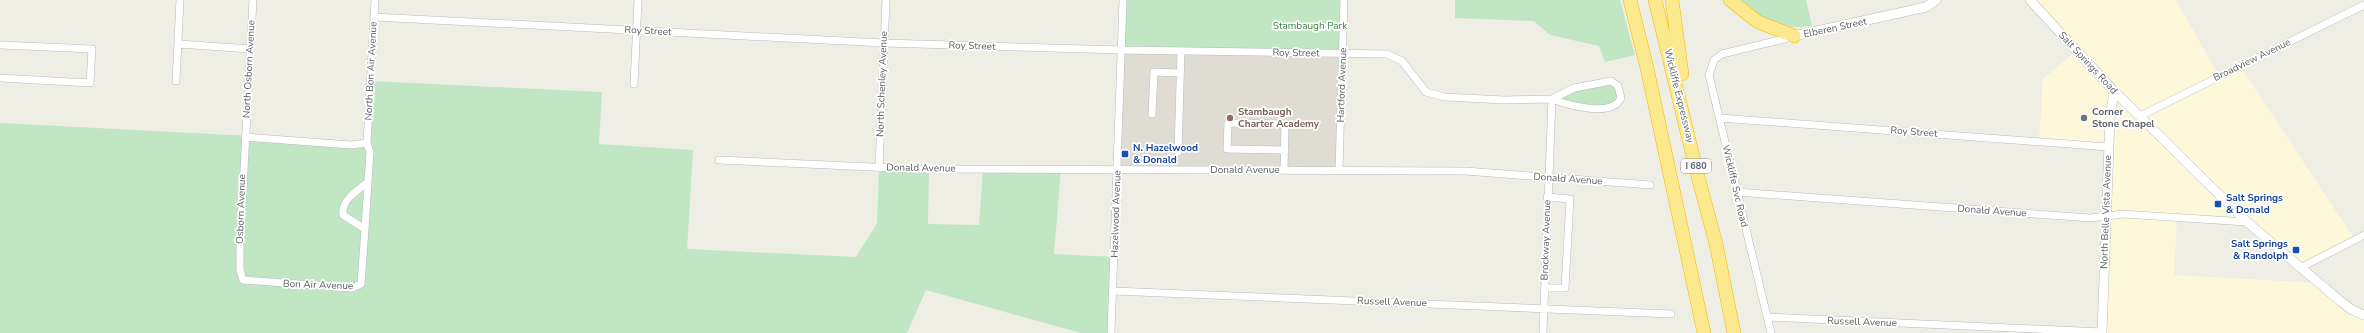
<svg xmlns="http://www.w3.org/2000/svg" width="2364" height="333" viewBox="0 0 2364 333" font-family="'Nunito Sans',sans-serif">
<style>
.commercial{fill:#fef8db}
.education{fill:#dfddd3}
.green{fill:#c1e6c4}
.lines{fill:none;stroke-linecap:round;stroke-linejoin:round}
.minor-casing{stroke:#b7babf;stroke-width:8}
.tertiary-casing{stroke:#b7babf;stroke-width:10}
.motorway-casing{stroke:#f3bb01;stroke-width:14}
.minor{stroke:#fff;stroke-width:7}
.tertiary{stroke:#fff;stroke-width:9}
.motorway{stroke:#fce98e;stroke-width:13}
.education-dot{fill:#8d6e63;stroke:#fff;stroke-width:1.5}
.worship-dot{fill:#6b7280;stroke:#fff;stroke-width:1.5}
.transit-dot{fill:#1a4fb4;stroke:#fff;stroke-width:1.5}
.labels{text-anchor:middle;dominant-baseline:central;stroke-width:3.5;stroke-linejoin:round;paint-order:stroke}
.shield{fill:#fff;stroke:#8e9093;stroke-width:1}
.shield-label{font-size:9px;font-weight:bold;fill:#5d6065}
.park-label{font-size:10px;fill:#35843f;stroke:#fff}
.street-label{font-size:10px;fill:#5d6065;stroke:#fff}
.education-label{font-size:10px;font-weight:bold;fill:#785e54;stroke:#fff;text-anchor:start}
.worship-label{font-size:10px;font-weight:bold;fill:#5b616d;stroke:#fff;text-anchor:start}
.transit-label{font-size:10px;font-weight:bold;fill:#164399;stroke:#fff;text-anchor:start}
</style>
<rect width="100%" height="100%" fill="#efeee5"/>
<path class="commercial" d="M2030,0H2176L2219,76L2240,66L2355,240L2302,267L2247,222L2177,218L2174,275L2319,283L2364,315V333H2102L2109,147L2039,142L2043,79L2076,51Z"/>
<path class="education" d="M1122,50L1343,54L1339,170L1117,169Z"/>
<path class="green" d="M1123,0H1344L1343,54L1122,50Z
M1455,0H1620L1635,55L1605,62L1599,46L1550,35L1534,21L1455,18Z
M1737,0H1806L1812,26C1778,31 1764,18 1737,0Z
M370,81L602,92L599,144L693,150L687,249L856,257L877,223L879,168L929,169L928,224L979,225L983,169H1061L1054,254L1115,257L1111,333H1081L926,290L907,333H0V123L367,142Z
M1606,81L1621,93L1608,109L1552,99Z"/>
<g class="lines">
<g class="minor-casing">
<path id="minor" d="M253,0L240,244V270L243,280L352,288L361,284L365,229L343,215C341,200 357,191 368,182L370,152L367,143L375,0
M374,17L884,43L1122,50L1387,54L1402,61L1426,92L1445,97L1504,100L1552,99L1574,88L1611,81L1618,86L1621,98C1612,118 1568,105 1552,99L1543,333
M178,44L251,49
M0,45L92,49L90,83L0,78
M176,81L180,0
M634,84L638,0
M1152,114L1154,72L1180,73
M2140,116L2364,5
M1720,118L2109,147
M245,137L351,145L367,143
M1178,152L1181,51
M719,160L917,169L1465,171L1650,185
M879,168L886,0
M1284,170L1285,124L1228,123L1227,149L1285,150
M1339,170L1344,0
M1737,192L2090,218L2123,214L2247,222
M365,229L368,182
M2302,267L2364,235
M1545,288H1565L1570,199L1547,197
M1113,291L1671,314
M1767,317L2102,332
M1111,333L1123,0
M1771,333L1709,75L1714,60L1722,54L1792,37"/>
</g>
<g class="tertiary-casing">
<path id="tertiary" d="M2030,0L2114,91L2247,222L2339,300L2352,310L2364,315
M1794,36L1926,7L1936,0
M2102,333L2110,118L2114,91"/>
</g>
<g class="motorway-casing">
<path id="motorway" d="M1630,0L1647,68L1704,333
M1655,0L1697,173L1716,244L1734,333
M1672,0L1682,74
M1730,0L1758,22L1794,36"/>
</g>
<use href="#minor" class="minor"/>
<use href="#tertiary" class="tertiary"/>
<use href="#motorway" class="motorway"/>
</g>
<circle class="education-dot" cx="1230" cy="118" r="4"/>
<circle class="worship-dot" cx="2084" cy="118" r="4"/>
<g class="transit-dot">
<rect x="1121" y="150" width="8" height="8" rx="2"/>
<rect x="2214" y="200" width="8" height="8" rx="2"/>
<rect x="2292" y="246" width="8" height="8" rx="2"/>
</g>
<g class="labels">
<rect class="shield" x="1681" y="159" width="30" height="14" rx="3"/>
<g class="shield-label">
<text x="1696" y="166">I 680</text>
</g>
<g class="park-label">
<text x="1310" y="26">Stambaugh Park</text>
</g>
<g class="street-label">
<text transform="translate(1835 28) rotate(-12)">Elberen Street</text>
<text transform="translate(648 31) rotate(3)">Roy Street</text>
<text transform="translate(972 46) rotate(2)">Roy Street</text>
<text transform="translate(1296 53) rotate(1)">Roy Street</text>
<text transform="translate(2252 60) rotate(-26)">Broadview Avenue</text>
<text transform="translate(2088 63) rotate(47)">Salt Springs Road</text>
<text transform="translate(249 69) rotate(-87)">North Osborn Avenue</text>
<text transform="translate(371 71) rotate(-87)">North Bon Air Avenue</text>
<text transform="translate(882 84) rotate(-88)">North Schenley Avenue</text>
<text transform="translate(1342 85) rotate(-88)">Hartford Avenue</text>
<text transform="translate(1679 96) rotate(76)">Wickliffe Expressway</text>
<text transform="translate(1914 132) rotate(4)">Roy Street</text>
<text transform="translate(921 168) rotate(1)">Donald Avenue</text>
<text x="1245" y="170">Donald Avenue</text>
<text transform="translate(1568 179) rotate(4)">Donald Avenue</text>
<text transform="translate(1735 186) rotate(77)">Wickliffe Svc Road</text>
<text transform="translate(241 209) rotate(-88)">Osborn Avenue</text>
<text transform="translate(1992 211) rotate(4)">Donald Avenue</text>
<text transform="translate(2106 212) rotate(-88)">North Belle Vista Avenue</text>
<text transform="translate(1116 214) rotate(-88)">Hazelwood Avenue</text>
<text transform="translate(1546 240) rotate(-88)">Brockway Avenue</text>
<text transform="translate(318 285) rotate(2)">Bon Air Avenue</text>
<text transform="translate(1392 302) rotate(2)">Russell Avenue</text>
<text transform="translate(1862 322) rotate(2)">Russell Avenue</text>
</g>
<g class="education-label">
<text x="1238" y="112">Stambaugh<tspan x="1238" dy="12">Charter Academy</tspan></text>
</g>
<g class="worship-label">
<text x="2092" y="112">Corner<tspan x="2092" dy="12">Stone Chapel</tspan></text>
</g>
<g class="transit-label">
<text x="1133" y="148">N. Hazelwood<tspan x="1133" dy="12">&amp; Donald</tspan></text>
<text x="2226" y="198">Salt Springs<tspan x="2226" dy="12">&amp; Donald</tspan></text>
<text x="2288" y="244" text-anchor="end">Salt Springs<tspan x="2288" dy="12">&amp; Randolph</tspan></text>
</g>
</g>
</svg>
